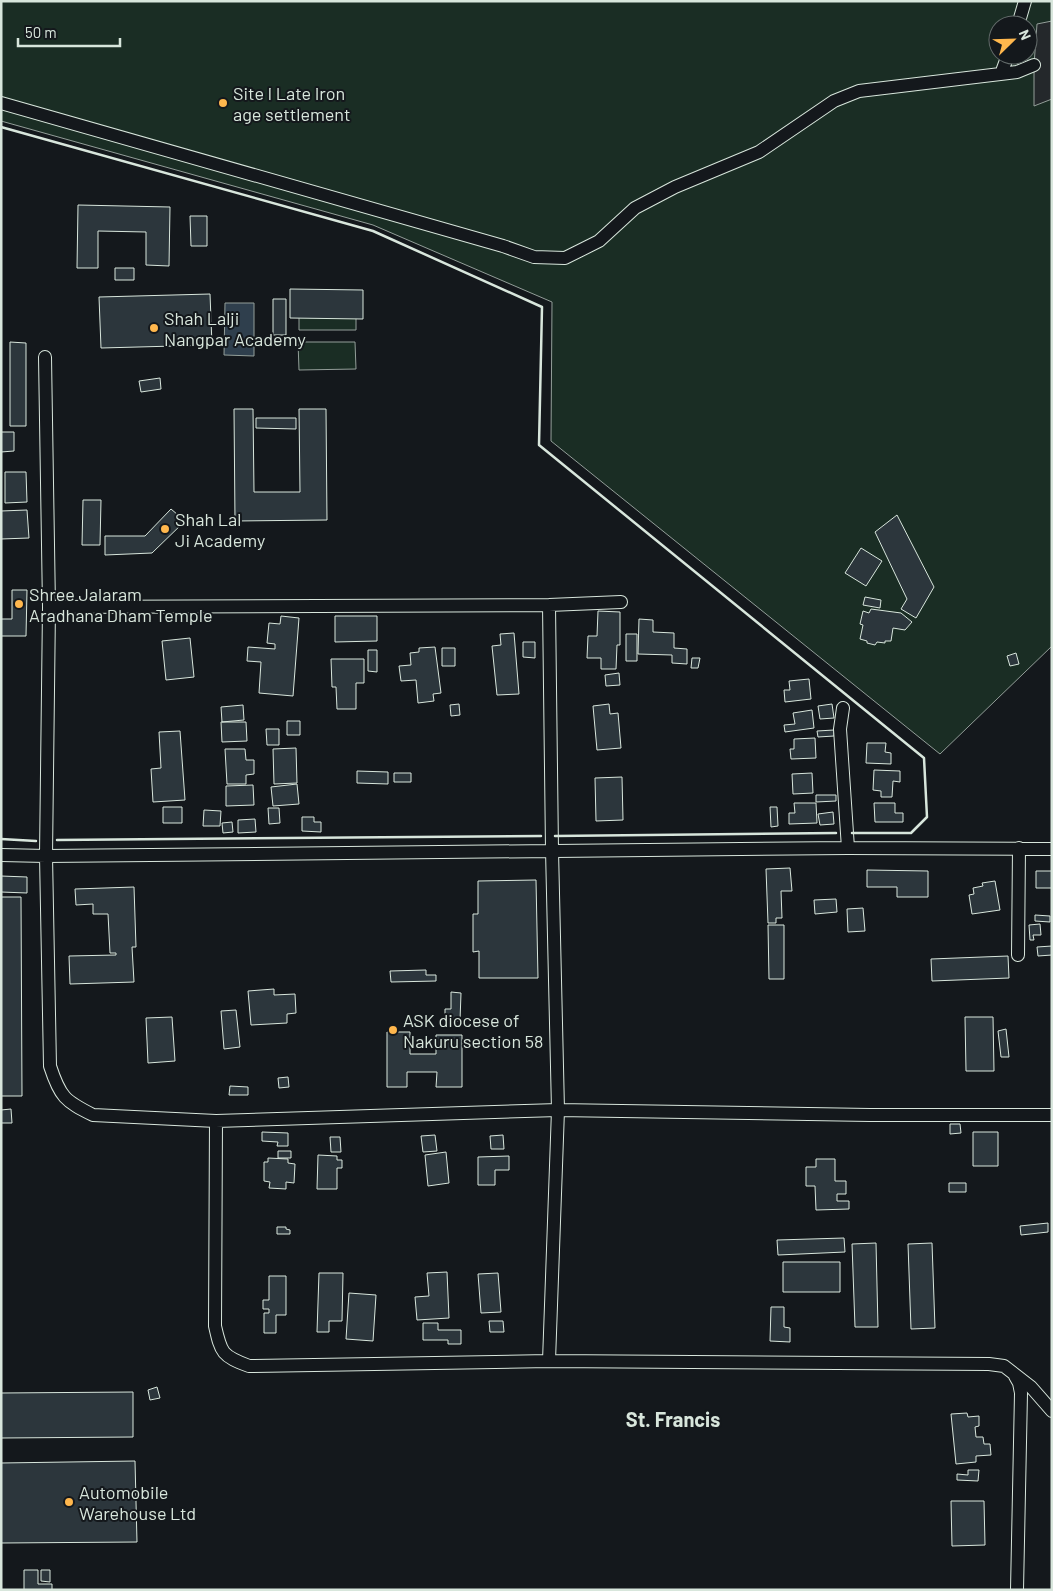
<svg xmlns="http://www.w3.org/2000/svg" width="1053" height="1591" viewBox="0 0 1053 1591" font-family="Barlow,sans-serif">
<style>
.green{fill:#1a2d24;stroke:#939e99;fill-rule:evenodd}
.parking{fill:#24282b;stroke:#939e99}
.water{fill:#2f3f4d;stroke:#939e99}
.building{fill:#2c363c;stroke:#d8e6dc}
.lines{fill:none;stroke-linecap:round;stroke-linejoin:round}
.street-casing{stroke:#d8e6dc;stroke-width:14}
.street{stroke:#14181c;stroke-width:12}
.wall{stroke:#d8e6dc;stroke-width:2.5}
.poi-dot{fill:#ffb74d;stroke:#14181c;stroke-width:2}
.labels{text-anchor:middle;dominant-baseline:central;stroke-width:4;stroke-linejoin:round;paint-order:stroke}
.poi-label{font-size:18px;fill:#d8e6dc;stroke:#14181c;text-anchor:start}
.quarter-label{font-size:20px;font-weight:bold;fill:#d8e6dc;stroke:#14181c}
</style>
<rect width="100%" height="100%" fill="#14181c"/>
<path class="green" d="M1,1H1052V646L940,754L551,441L552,302L373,225L1,121ZM998,25H1028V55H998Z
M299,302H356V330H299Z
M298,342H355L356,369L299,370Z"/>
<path class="parking" d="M1052,21V99L1034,106V65L1037,24Z"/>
<path class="water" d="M225,303H254V356L224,355Z"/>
<path class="building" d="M78,205L170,207L169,266L146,265V232L98,231V268H77Z
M190,216H207V246H191Z
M115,268H134V280H115Z
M290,289L363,290V319L290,318Z
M210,294L212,345L101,348L99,297Z
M273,299H286V335H273Z
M10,342L26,343V426H10Z
M160,378L161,389L141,392L139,381Z
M234,409H253L254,492H300L299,409H326L327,520L235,521Z
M256,418H296V429L256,428Z
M1,432H14V451L1,452Z
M5,472H26L27,502L5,503Z
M83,500H101L100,545H82Z
M171,509L185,521L152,553L105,555V536H145Z
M27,510L29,538L1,539V511Z
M897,515L934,587L916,618L901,609L907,599L875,532Z
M861,548L882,561L866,586L845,573Z
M12,590H27L26,636H1V619H12Z
M865,597L881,600L880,608L863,605Z
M871,609L901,613L912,622L905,630L893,628L891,641H885V643L877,642L875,645L867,643V641L860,639L863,625L860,624L863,611L869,613Z
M598,611L620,612V645H617L616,669H601V658H587L588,636H597Z
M281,616L299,618L293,696L259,693L261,662L247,661L248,647L275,649V644L267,643L269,623L280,624Z
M335,616H377V641L335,642Z
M639,619L653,620V632L674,633V648L687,649V664L672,663V655L638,654Z
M514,633L519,694L497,695L492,646L501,645L500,634Z
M626,634H637V661H626Z
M190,638L194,677L166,680L162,641Z
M523,642H535V658L523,657Z
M435,647L441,693L433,694L434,701L418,703L416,680L401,681L399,666L411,665L410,653L419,652V648Z
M442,648H455V666H442Z
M368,650H377V672L368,671Z
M1016,653L1019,664L1010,666L1007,656Z
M692,658H700L698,668H691Z
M331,659H364V683H356V709H337L336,687H332Z
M619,673L620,685L606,686L605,675Z
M809,679L811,699L785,702L784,690H790L789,681Z
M459,704L460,715L451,716L450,705Z
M609,704L610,714L618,713L621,748L597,750L593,706Z
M832,704L834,718L820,719L818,706Z
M243,705L244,720L222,722L221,707Z
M812,710L814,728L785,732L784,725L795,724L793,713Z
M287,721H300V735H287Z
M221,722H246L247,741L222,742Z
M266,729H279V745H267Z
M834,730V736L818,737L817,731Z
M180,731L185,800L153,802L151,769L161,768L159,732Z
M815,738L816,758L791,759L790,749H794V739Z
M867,743H886L885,752L891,753V764L866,763Z
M296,748L297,783L274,784L273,749Z
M225,749H245L246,760H254V774L246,775V784H227Z
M874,770L900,771V782L893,781L892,797H881V791L873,790Z
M357,771L388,772V784L357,783Z
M394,773H411V782H394Z
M812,773L813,793L793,794L792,774Z
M622,777L623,820L596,821L595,778Z
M297,784L299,804L273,806L271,787Z
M253,785L254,805L226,806V786Z
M816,795H836V801L816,802Z
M794,803H816L817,823L789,824V813H795Z
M874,803H895V813H903V822H875Z
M163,807H182V823H163Z
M770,807H777L778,826L771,827Z
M268,808H279L280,823L269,824Z
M204,810L221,811L220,826H203Z
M833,812L834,824L820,825L818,814Z
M302,817H314V822H321V832L302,831Z
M255,819L256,832L238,833V820Z
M232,822L233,832L223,833L222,823Z
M790,868L792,891H781L782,918H776V923H768L766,869Z
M867,870L928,871V897H897V887H867Z
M1036,871H1052V888H1036Z
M1,876L27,877V893L1,892Z
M536,880L538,978H479V951L473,952V914H478V881Z
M995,881L1000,910L972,914L969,895L974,894L973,888L983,886L982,883Z
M134,887L136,947H132L134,982L70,984L69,956L116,955V953H110L108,914H93V904L76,905L75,889Z
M1,897H21L22,1096H1Z
M836,899L837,912L815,914L814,900Z
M863,908L865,931L848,932L847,909Z
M1035,915L1050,916V922L1035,921Z
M1040,924L1041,935H1033L1034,940H1030L1029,925Z
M768,925H784V979H769Z
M1052,946V955L1038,956L1037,947Z
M1008,956L1009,978L932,981L931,959Z
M426,970V975H436V981L391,982L390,971Z
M274,989V995L295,994L296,1013L287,1014V1023L251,1025L248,991Z
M451,992L461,993L460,1021L445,1020V1009H451Z
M236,1010L240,1047L224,1049L221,1011Z
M172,1017L175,1061L148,1063L146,1018Z
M965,1017H993L994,1071H966Z
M1006,1029L1009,1057H1001L998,1031Z
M387,1032H410V1054H436V1035H462V1087H436L437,1072H407V1087H387Z
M288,1077L289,1087L279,1088L278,1078Z
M230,1086L248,1087V1095H229Z
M11,1109L12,1123H1V1110Z
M950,1124H960L961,1133L950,1134Z
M262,1132L288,1133V1146H277L278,1142L262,1141Z
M973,1132H998V1166H973Z
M435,1135L437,1151L423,1152L421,1136Z
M503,1135L504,1149H491L490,1136Z
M330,1137H340L341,1152H331Z
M278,1151H291V1158H278Z
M446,1152L449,1183L428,1186L425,1155Z
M318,1155L337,1156V1160H342V1168H337V1189H317Z
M509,1156V1170H495V1185H478V1157Z
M268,1158L288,1159V1163L295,1164L294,1183L286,1182V1189L269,1188L270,1182L264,1181V1162H268Z
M816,1159H835V1181H846V1194H837V1201H849V1209L816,1210L815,1186H806V1167H816Z
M949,1183H966V1192H949Z
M1048,1223V1232L1021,1235L1020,1226Z
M277,1227H286V1229L290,1230V1234H277Z
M844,1238L845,1252L778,1255L777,1240Z
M876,1243L878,1327H855L852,1244Z
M932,1243L935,1328L911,1329L908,1244Z
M783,1262H840V1292H783Z
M447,1272L449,1318L417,1320L415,1297L429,1296L427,1273Z
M319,1273H343L342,1321H329V1332H317Z
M498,1273L501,1312L481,1313L478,1274Z
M269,1276H286V1315H276V1333H264V1313H269V1309H263V1300H269Z
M349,1293L376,1295L373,1341L346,1339Z
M771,1307H784V1327L790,1328V1342L770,1341Z
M489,1321H503L504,1332H490Z
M423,1323H438V1330H461V1344H448V1340H423Z
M157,1387L160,1398L150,1400L148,1390Z
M133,1392V1437L1,1438V1393Z
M967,1413L968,1417L979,1416V1426L975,1427L976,1437H983L984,1444H990L991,1455L976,1456V1462L956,1464L951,1414Z
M135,1461L137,1542L1,1543V1463Z
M968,1470H979L978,1481L957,1480V1474L968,1475Z
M951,1501H984L985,1545L952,1546Z
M24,1570H38V1584H52V1590H24Z
M41,1570H50V1582L41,1581Z"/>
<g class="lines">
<g class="street-casing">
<path id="street" d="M1018,25L1025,1
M1001,74L1008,55
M1,103L503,246L534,257L565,258L599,241L635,208L675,187L759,152L834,101L859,91L1017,72L1034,65
M45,357L49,607
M549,605L552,850L558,1110L870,1115H1052
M843,708L840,729L848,848
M1,855L46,856L848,848L1052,849
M1018,955L1019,848
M216,1121L215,1326C221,1353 222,1356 249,1366L549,1361L989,1364L1004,1366L1031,1387L1052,1411
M549,1361L558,1110L216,1121L93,1115C65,1101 60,1097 50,1066L46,856L49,607L549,605L621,602
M1015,1376L1019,1383L1021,1393L1017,1590"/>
</g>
<use href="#street" class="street"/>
<path class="wall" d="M1,127L373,231L542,307L539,445L924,758L927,817L911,833H852
M555,836L836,833
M1,839L36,841
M57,840L541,836"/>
</g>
<g class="poi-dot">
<circle cx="223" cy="103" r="5"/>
<circle cx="154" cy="328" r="5"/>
<circle cx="165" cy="529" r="5"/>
<circle cx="19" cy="604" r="5"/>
<circle cx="393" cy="1030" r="5"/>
<circle cx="69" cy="1502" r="5"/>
</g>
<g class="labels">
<g class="poi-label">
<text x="233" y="93">Site I Late Iron<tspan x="233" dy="21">age settlement</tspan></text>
<text x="164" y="318">Shah Lalji<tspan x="164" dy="21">Nangpar Academy</tspan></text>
<text x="175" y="519">Shah Lal<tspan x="175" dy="21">Ji Academy</tspan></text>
<text x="29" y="594">Shree Jalaram<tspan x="29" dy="21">Aradhana Dham Temple</tspan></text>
<text x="403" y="1020">ASK diocese of<tspan x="403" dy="21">Nakuru section 58</tspan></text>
<text x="79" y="1492">Automobile<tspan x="79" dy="21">Warehouse Ltd</tspan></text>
</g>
<g class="quarter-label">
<text x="673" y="1419">St. Francis</text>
</g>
</g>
<rect width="1053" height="1591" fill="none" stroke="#d8e6dc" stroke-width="5"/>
<g transform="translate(1013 40) rotate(67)"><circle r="24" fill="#14181c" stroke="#626a69"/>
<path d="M0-4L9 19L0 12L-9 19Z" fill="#ffb74d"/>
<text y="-8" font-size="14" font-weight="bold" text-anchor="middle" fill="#d8e6dc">N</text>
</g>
<path d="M18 38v8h102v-8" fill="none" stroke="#d8e6dc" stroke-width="2.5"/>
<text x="25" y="38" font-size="15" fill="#d8e6dc" stroke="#14181c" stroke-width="4" paint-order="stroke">50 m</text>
</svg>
